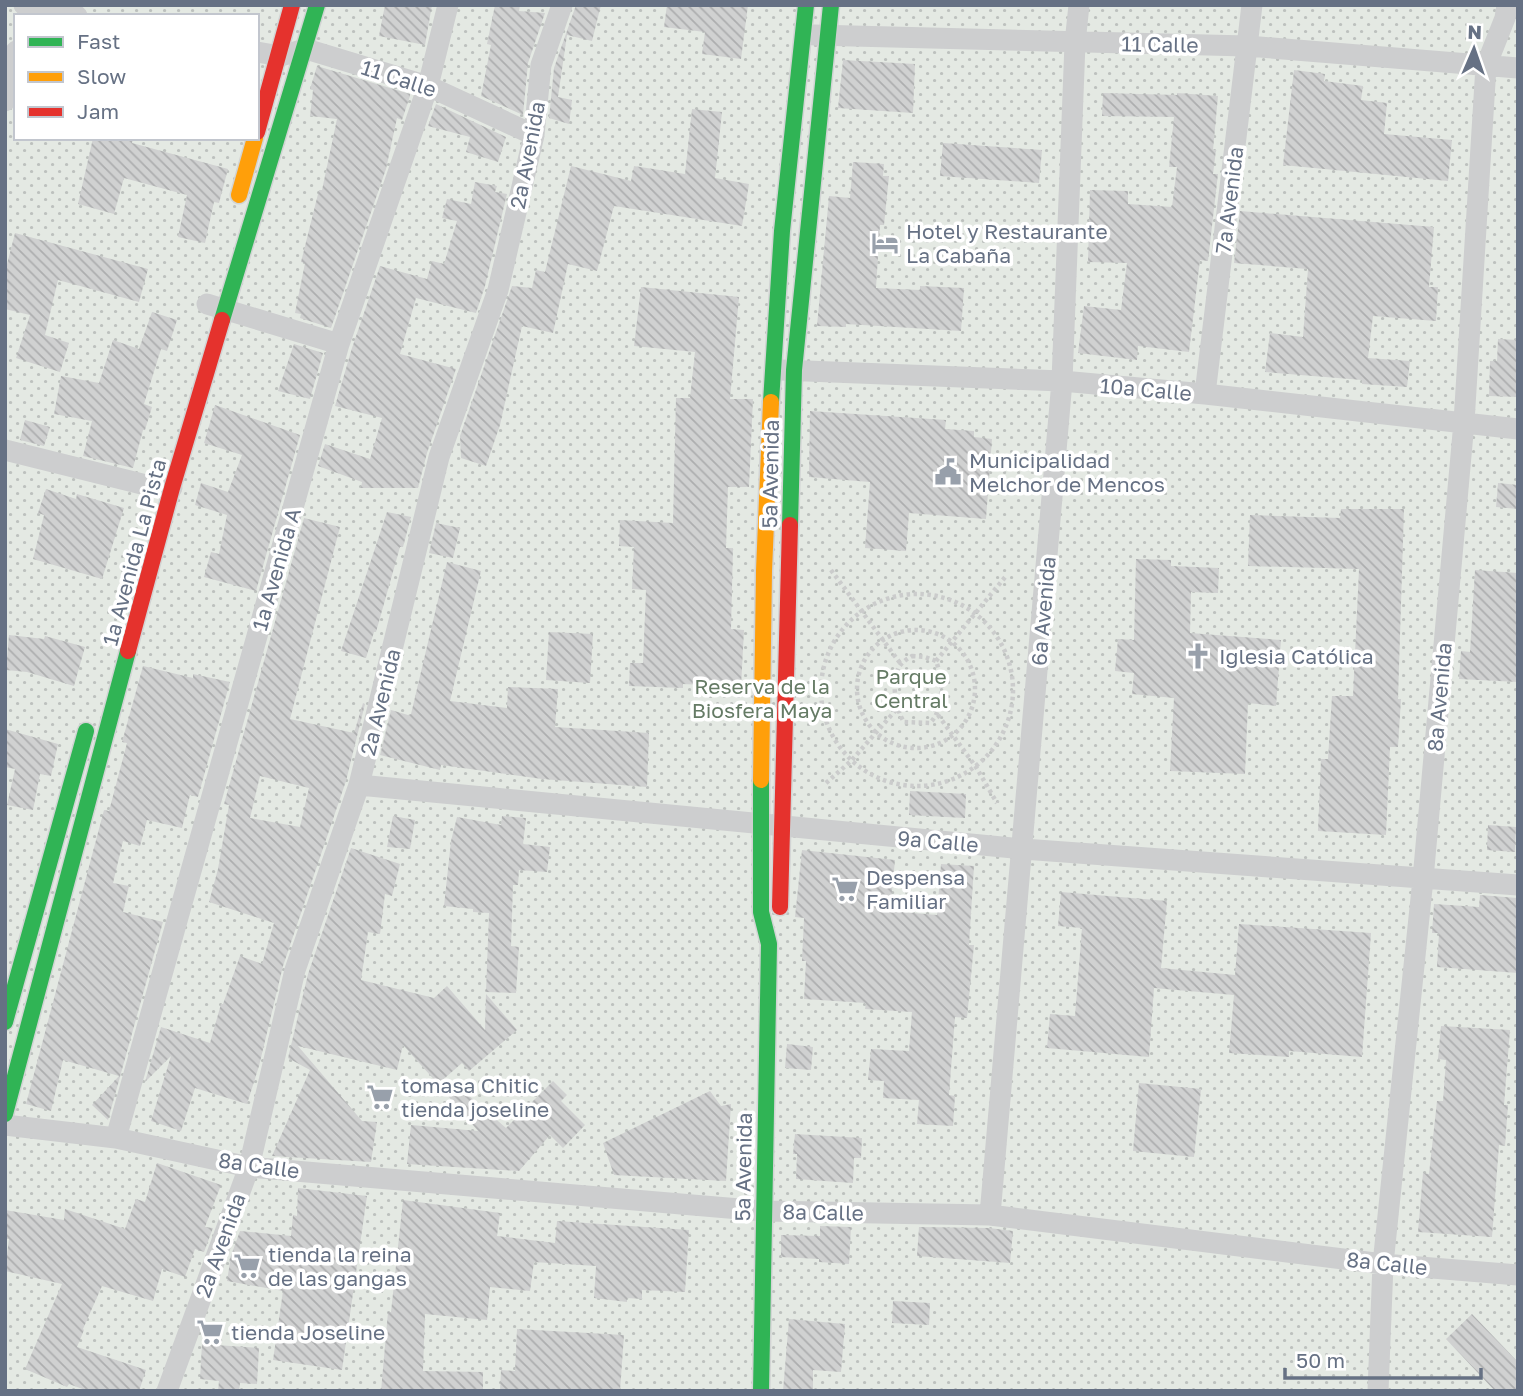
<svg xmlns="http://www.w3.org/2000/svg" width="1523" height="1396" viewBox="0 0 1523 1396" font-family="'Golos Text',sans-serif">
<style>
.park{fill:url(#park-dots);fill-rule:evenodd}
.building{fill:url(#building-back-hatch);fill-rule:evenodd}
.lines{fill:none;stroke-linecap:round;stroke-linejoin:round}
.fast-casing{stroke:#d2d4d4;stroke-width:19}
.slow-casing{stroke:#d2d4d4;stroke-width:19}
.jam-casing{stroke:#d2d4d4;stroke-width:19}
.path{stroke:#cbcccc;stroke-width:4.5;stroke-dasharray:3.5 3.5;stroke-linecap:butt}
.street{stroke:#cdcecf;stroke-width:21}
.fast{stroke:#30b455;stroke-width:16}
.slow{stroke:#ff9f0a;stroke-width:16}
.jam{stroke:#e5322d;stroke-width:16}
.labels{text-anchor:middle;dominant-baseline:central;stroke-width:7;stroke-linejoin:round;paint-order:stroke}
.street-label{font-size:21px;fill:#667184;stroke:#fff}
.poi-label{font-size:21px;fill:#667184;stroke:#fff;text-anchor:start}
.park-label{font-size:21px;fill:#657b65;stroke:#fff}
</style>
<defs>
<pattern id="park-dots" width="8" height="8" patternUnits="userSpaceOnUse" patternTransform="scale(1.75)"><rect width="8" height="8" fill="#e4e9e3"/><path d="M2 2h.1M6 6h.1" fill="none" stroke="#bdc1be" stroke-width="1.8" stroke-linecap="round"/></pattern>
<pattern id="building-back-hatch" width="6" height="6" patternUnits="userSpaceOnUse" patternTransform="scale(1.75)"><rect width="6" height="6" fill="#d0d1d1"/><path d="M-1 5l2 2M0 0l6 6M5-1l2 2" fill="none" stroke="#adaeaf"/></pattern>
</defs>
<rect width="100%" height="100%" fill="#f5f6f4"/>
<path class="park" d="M5,5H1518V1391H5ZM16,16H257V138H16Z"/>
<path class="building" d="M385,5H432L425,45L379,36Z
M495,5H520L519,11L545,13L528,63L523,115L481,96L491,45L487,44Z
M576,5H601L592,41L567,35L558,97L572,100L569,124L549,118L554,68Z
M667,5H748L741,59L702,54L705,32L664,27Z
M843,60L915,64L913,113L838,108Z
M317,66L410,94V96L402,120L397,118L386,169L331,328L300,318L301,314L295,313L305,263L301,262L319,190H322L337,119L310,116L313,90L310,89Z
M1294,70L1325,74L1324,81L1363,86L1361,100L1387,103L1384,134L1452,140L1448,181L1283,165Z
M1103,93L1177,95V93L1218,96L1213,150H1216L1213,174H1218L1208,261L1200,260L1189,352L1138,346L1137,360L1078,353L1084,306L1121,310L1127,263L1088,262L1090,190L1128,191V204L1172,207L1177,167H1169L1174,117L1102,116Z
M436,104L506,137L498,162L466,152L470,137L428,126Z
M692,109L722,112L715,178L749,184L742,226L614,206L597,271L568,264L553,333L522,326L500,425L486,466L461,458L460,436L512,286L532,288L536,270L545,272L571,166L631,181L634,166L685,174Z
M93,138H133L132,143L228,169L219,203L214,202L205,243L178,237L187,195L124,178L114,214L78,204Z
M943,143L1042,150L1039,183L940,176Z
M853,162L884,164L883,176H889L884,225H880L876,288L920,290V286L964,288L961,331L846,324V327L817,326L829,196L850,198Z
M475,182L497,186L495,192L507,194L485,286L476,313L416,298L400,354L456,369L427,453L418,488H361L362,482L318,466L325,444L370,459L382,418L335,406L352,348L380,266L427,279L432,261L444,264L457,221L442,218L447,199L471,204Z
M1240,211L1434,227L1429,287H1438L1436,321L1373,316L1368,358L1410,361L1407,387L1362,384V380L1265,372L1270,333L1303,337L1308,269L1234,263Z
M15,233L148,269L139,302L58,280L45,335L69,343L60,372L16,358L30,315L5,309V272Z
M641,287L739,297L730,399H753L749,487H728L726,548H733L731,629L744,630L741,687L683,684V688L629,686L630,663H643L646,590L632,589L634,547L619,546L620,520L673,523L676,398H690L695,352L634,346Z
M152,312L177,320L167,351L161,349L144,404L152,407L145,430H143L133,468L83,456L92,421L54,414L61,376L99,383L113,340L139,349Z
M1498,339L1518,340V397L1489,396L1490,361H1497Z
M294,344L323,353L310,399L278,391Z
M215,405L300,435L256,591L204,577L211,552L219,554L227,515L195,505L201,483L228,492L242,455L204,443Z
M810,411L946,420L945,429L974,431V437L992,439L986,519L909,513L906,551L865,548L870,482L809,477Z
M25,420L50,427L44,446L20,440Z
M1498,483L1518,485V509L1496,507Z
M46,489L76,499L77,494L124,508L102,579L33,559L44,515L38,513Z
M1341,509H1404L1398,699H1401L1398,747H1390L1386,835L1318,831L1321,759H1328L1332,696H1353L1359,569L1248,566L1250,515L1340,518Z
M387,512L411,517L403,547H400L376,632H374L366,658L341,651Z
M304,518L340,527L290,719L354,733L363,703L365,704L346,781L283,966L259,1066L247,1104L195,1088L181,1131L151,1121L171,1056L145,1082L161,1027L210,1043L221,1004H223L240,956L262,964L274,923L209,902L218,869L229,805L224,804ZM260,776L309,788L300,827L250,818Z
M436,523L460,528L453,558L429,553Z
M1136,559L1171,560V566L1219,568L1218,593L1191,592L1190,633L1281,640L1276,706L1248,703L1245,774L1170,771L1174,698L1132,694L1134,673L1115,671L1118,639L1134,640Z
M447,562L481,571L450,701L507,708L508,687L558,689L555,727L649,733L647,787L542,779L441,765L440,770L380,755L391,710L408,715L411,714Z
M1475,570L1518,573V682L1459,679L1461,651L1470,652Z
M549,632L593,634L590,683L546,680Z
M9,635L44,639L45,636L85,647L74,686L27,672L6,670Z
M143,666L193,678V674L230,682L198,797L190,795L182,828L147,820L140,846L123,841L113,883L129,886L123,912L163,922L108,1120L92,1105L119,1076L63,1060L51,1111L26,1104L104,810L109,811L127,743L122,742Z
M5,729L58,744L51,776L40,774L33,810L7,805L15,769L5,767Z
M910,791L966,794L965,818L909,815Z
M393,816L415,820L410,849L387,847Z
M502,816L526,818L523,844L550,847L547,872L519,870L518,885H513L511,946L519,947L516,993L486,992L489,913L473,912V909L444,906L451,841L457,817L501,825Z
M1488,825L1516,827L1515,852L1487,850Z
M351,848L400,864L392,896L385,894L380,934L368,932L361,980L434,998L447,986L485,1030L486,994L517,1030L469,1071L462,1063L438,1084L403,1045L397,1070L298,1046L362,1121L377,1122L371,1162L272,1156L310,1070L288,1058L308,974Z
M802,850L895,860L890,911L937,915L941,864L974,866L969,945H974L967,1018L955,1017L949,1095L955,1096L953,1126L917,1124L919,1100L883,1098L884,1081L868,1080L871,1049L909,1051L912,1012L865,1009L866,1003L804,999L806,961H802L804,918L795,917Z
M1061,892L1167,901L1161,968L1235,975L1239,924L1371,933L1362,1057L1289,1051V1057L1229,1053L1234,995L1154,988L1149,1057L1047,1048L1050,1014L1075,1016L1082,928L1058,926Z
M1480,895L1517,898L1518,973L1437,967L1439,933H1432L1434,904L1479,907Z
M1441,1026L1510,1030L1504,1105H1508L1505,1146L1499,1145L1492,1237L1418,1232L1423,1173L1429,1174L1437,1101H1443L1446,1060L1438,1059Z
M787,1044L813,1047L811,1070L785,1068Z
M452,1081L506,1128L553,1081L567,1095L561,1101L585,1125L563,1148L550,1135L519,1171L407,1164L411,1125L478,1131L443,1090Z
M1139,1083L1201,1089L1194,1157L1133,1151Z
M710,1091L721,1106L731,1104L726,1181L614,1175L603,1143Z
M795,1134L862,1138L861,1158H854L853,1183L796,1179L797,1154H793Z
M157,1163L221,1185L205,1227L213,1228L204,1252L195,1249L185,1277L162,1269L153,1301L102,1286L83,1329L84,1330L77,1347L146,1370L139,1391H88L69,1384L67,1387L25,1369L62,1284L5,1271L9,1239H5V1210L64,1220L65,1209L125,1229L136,1199L145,1202Z
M298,1188L367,1196L342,1370L273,1360L283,1291L227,1281L230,1262L229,1261L240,1231L291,1236L293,1215L297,1216Z
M403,1200L500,1213L497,1236L555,1243L557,1221L689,1230L685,1292L642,1290V1299L627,1298V1302L594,1298L596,1266L534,1262L530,1291L490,1287L487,1320L425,1314L423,1371L483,1372V1391H381L388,1312H391Z
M820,1226L851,1227L849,1264L819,1262V1259L781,1257V1235L820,1236Z
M919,1227L989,1228L1013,1231L1010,1263L917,1256Z
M893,1301L930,1303L929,1325L892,1323Z
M1472,1314L1518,1362V1391H1495L1446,1339Z
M789,1319L845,1324L841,1372L813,1370V1391H783Z
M517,1329L624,1335L620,1391H500L501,1370L515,1371Z
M202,1344L259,1348L257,1384L240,1383L239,1391H218L219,1381L200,1379Z"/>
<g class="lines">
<g class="fast-casing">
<path id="fast" d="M222,320L317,5
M771,402L782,231L806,5
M790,525L794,370L831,5
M761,780V912L769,944L761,1391
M5,1022L86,731
M5,1114L128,651"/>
</g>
<g class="slow-casing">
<path id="slow" d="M239,195L255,138
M761,780L764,571L771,402"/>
</g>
<g class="jam-casing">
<path id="jam" d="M257,132L292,5
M128,651L172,488L222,320
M780,907L790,525"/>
</g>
<path class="path" d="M831,570L900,663
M821 690a96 96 0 1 1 192 0a96 96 0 1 1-192 0Z
M857 689a59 59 0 1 1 118 0a59 59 0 1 1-118 0Z
M912,656L925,657L936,661C943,679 945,708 930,723L904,722C895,708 891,682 899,667C902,662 907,659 912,656Z
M936,661L1006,576
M938,715L976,767L997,803
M826,783L851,761L896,710"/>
<path class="street" d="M24,5L77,16
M814,35L1247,46L1518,68
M257,52L280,56L306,49L428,86L534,135
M5,101L16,51
M207,304L339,344
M781,370L1062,381L1205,394L1518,429
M1205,394L1252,5
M5,450L154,487L172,488
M359,785L1023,849L1518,885
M5,1125L116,1138L249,1167L763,1211L990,1215L1383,1264L1518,1275
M116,1138L339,344L428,86L448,5
M990,1215L1062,381L1075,43L1079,5
M167,1391L249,1167L295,970L359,785L439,457L498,290L534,135L541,65L562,5
M1378,1391L1383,1264L1423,879L1464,422L1486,66L1505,18L1507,5"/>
<use href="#fast" class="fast"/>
<use href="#slow" class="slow"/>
<use href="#jam" class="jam"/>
</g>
<defs>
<g id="hotel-bare" transform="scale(2.1)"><path d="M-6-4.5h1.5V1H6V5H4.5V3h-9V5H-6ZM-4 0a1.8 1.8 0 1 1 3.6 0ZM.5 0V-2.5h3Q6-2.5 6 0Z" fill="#98a0ab" stroke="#fff" stroke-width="2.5" paint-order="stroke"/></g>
<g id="civic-bare" transform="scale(2.1)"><path d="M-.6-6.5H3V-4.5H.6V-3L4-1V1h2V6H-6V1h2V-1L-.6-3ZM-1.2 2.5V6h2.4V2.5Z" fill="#98a0ab" stroke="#fff" stroke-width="2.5" paint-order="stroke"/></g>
<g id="church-bare" transform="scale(2.1)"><path d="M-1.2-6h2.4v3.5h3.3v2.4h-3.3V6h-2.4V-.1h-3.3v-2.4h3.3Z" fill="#98a0ab" stroke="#fff" stroke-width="2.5" paint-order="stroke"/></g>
<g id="supermarket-bare" transform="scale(2.1)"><path d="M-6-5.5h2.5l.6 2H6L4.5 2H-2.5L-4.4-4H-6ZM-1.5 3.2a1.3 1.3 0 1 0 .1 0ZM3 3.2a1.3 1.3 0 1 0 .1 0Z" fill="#98a0ab" stroke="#fff" stroke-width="2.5" paint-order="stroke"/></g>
</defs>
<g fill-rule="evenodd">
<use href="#hotel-bare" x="885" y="243"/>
<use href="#civic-bare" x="948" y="472"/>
<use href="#church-bare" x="1198" y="656"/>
<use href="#supermarket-bare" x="845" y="889"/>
<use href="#supermarket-bare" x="380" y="1097"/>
<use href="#supermarket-bare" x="247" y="1266"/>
<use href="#supermarket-bare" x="210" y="1332"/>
</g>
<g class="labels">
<g class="street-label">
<text transform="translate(1160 44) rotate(1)">11 Calle</text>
<text transform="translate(399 78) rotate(18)">11 Calle</text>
<text transform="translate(527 155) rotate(-79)">2a Avenida</text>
<text transform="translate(1229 200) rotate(-83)">7a Avenida</text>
<text transform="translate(1146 389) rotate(5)">10a Calle</text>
<text transform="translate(770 474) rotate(-89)">5a Avenida</text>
<text transform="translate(134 552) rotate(-75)">1a Avenida La Pista</text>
<text transform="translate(276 569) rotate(-74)">1a Avenida A</text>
<text transform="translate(1043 611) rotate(-85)">6a Avenida</text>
<text transform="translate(1439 697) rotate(-85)">8a Avenida</text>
<text transform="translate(380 702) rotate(-76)">2a Avenida</text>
<text transform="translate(938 841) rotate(5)">9a Calle</text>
<text transform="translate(259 1165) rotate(8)">8a Calle</text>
<text transform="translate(743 1167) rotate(-89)">5a Avenida</text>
<text transform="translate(823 1212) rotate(1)">8a Calle</text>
<text transform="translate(220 1245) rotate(-70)">2a Avenida</text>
<text transform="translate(1387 1263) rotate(6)">8a Calle</text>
</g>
<g class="poi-label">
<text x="906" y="231">Hotel y Restaurante<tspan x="906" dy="24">La Cabaña</tspan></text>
<text x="969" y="460">Municipalidad<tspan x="969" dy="24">Melchor de Mencos</tspan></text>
<text x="1219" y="656">Iglesia Católica</text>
<text x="866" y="877">Despensa<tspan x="866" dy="24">Familiar</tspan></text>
<text x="401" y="1085">tomasa Chitic<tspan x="401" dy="24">tienda joseline</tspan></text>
<text x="268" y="1254">tienda la reina<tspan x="268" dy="24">de las gangas</tspan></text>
<text x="231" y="1332">tienda Joseline</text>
</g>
<g class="park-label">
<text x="911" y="676">Parque<tspan x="911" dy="24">Central</tspan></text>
<text x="762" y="686">Reserva de la<tspan x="762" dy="24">Biosfera Maya</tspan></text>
</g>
</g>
<rect width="1523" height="1396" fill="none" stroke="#667184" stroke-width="14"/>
<rect x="14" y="14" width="245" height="126" fill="#ffffff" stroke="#c2c6ce" stroke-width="2"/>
<rect x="28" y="37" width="35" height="10" fill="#30b455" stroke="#c2c6ce" stroke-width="2"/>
<text x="77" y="49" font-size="21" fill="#667184">Fast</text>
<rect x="28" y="72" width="35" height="10" fill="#ff9f0a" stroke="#c2c6ce" stroke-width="2"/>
<text x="77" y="84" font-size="21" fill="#667184">Slow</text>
<rect x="28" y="107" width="35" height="10" fill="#e5322d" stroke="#c2c6ce" stroke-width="2"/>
<text x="77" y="119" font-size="21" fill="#667184">Jam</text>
<g transform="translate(1474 49) rotate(2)" stroke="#ffffff" stroke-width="5" paint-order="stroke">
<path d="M0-5L12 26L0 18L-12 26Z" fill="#667184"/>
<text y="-10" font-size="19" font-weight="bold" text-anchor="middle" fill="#667184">N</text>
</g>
<path d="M1285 1368v10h196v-10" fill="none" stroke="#667184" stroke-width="3.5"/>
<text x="1296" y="1368" font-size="21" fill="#667184" stroke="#ffffff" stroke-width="5" paint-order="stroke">50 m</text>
</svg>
